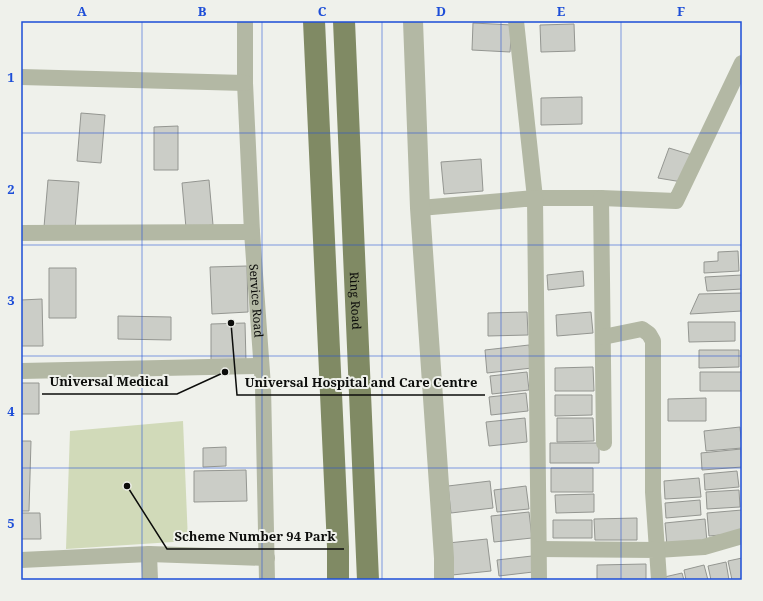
<svg xmlns="http://www.w3.org/2000/svg" width="763" height="601" viewBox="0 0 763 601" font-family="'Noto Serif',serif">
<style>
.green{fill:#d1dab9}
.building{fill:#cbcdc7;stroke:#949691}
.lines{fill:none;stroke-linecap:round;stroke-linejoin:round}
.minor{stroke:#b3b8a4;stroke-width:16}
.tertiary{stroke:#b3b8a4;stroke-width:20}
.primary{stroke:#808a64;stroke-width:22}
.grid{fill:none;stroke:#1d4ed8;stroke-width:1;stroke-opacity:0.55}
.labels{text-anchor:middle;dominant-baseline:central;stroke-width:4;stroke-linejoin:round;paint-order:stroke}
.street-label{font-size:12px;fill:#0c0d0b;stroke:#eff1eb}
.leader{fill:none;stroke:#0c0d0b;stroke-width:1.5}
.callout-dot{fill:#0c0d0b;stroke:#eff1eb;stroke-width:1.5}
.callout-label{font-size:13px;text-anchor:middle;font-weight:bold;fill:#0c0d0b;stroke:#eff1eb;stroke-width:4;stroke-linejoin:round;paint-order:stroke}
.neatline{fill:none;stroke:#1d4ed8;stroke-width:1.5}
.grid-label{font-size:13px;text-anchor:middle;font-weight:bold;fill:#1d4ed8}
</style>
<rect width="100%" height="100%" fill="#eff1eb"/>
<path class="green" d="M183,421L188,541L66,549L70,431Z"/>
<path class="building" d="M473,23L512,25L510,52L472,50Z
M574,24L575,51L541,52L540,25Z
M582,97V124L541,125V98Z
M81,113L105,115L101,163L77,161Z
M178,126V170H154V127Z
M669,148L692,155L682,182L658,178Z
M481,159L483,191L444,194L441,162Z
M48,180L79,182L75,229L44,227Z
M209,180L213,225L186,228L182,183Z
M738,251L739,271L704,273V262L718,261V252Z
M247,266L248,312L212,314L210,267Z
M49,268H76V318H49Z
M583,271L584,286L548,290L547,275Z
M742,275V289L707,291L705,277Z
M742,293V311L690,314L699,294Z
M42,299L43,346H21V300Z
M527,312L528,335L488,336V313Z
M591,312L593,333L557,336L556,315Z
M118,316L171,317V340L118,339Z
M688,322H735V341L689,342Z
M245,323L246,362L211,363V324Z
M529,345L532,368L487,373L485,350Z
M699,350H739V367L699,368Z
M593,367L594,391H555V368Z
M527,372L529,390L492,394L490,376Z
M700,372H742V391H700Z
M21,383H39V414H21Z
M526,393L528,411L491,415L489,397Z
M555,395H592V415L555,416Z
M706,398V421H668V399Z
M525,418L527,442L489,446L486,422Z
M557,418H593L594,441L557,442Z
M740,427L742,448L706,451L704,431Z
M21,441H31L29,511H21Z
M550,443H599V463H550Z
M226,447V466L203,467V448Z
M741,449L742,467L702,470L701,453Z
M551,468H593V492H551Z
M246,470L247,501L194,502V471Z
M737,471L739,487L705,490L704,474Z
M699,478L701,497L665,499L664,481Z
M490,481L493,508L451,513L448,486Z
M526,486L529,509L497,512L494,490Z
M739,490L740,507L707,509L706,492Z
M594,494V512L556,513L555,495Z
M700,500L701,515L666,518L665,503Z
M742,510V533L709,536L707,513Z
M529,512L532,538L494,542L491,516Z
M21,513H40L41,539H21Z
M637,518V540H595L594,519Z
M705,519L707,542L667,546L665,523Z
M553,520H592V538H553Z
M487,539L491,571L452,575L448,543Z
M532,556L533,572L499,576L497,560Z
M742,558V580H732L728,561Z
M726,562L729,580H711L708,566Z
M646,564V580H597V565Z
M704,565L708,580H686L684,570Z
M682,573L684,580H661L660,578Z"/>
<g class="lines">
<g class="minor">
<path id="s1" d="M245,21V83L252,232L263,386L267,580"/>
<path d="M516,21L535,198H601L676,201L742,63"/>
<path d="M21,77L245,83"/>
<path d="M601,198L604,443"/>
<path d="M420,208L535,198L539,580"/>
<path d="M21,233L252,232"/>
<path d="M603,337L642,329L649,334L653,341V492L657,550L704,547L742,536"/>
<path d="M21,371L261,366"/>
<path d="M539,549L657,550L659,580"/>
<path d="M149,554L150,580"/>
<path d="M21,560L149,554L267,558"/>
</g>
<path class="tertiary" d="M413,21L420,208L444,558V580"/>
<g class="primary">
<path d="M314,21L338,547V580"/>
<path id="s2" d="M344,21L368,580"/>
</g>
</g>
<path class="grid" d="M142,21V580M262,21V580M382,21V580M501,21V580M621,21V580M21,133H742M21,245H742M21,356H742M21,468H742"/>
<g class="labels">
<g class="street-label">
<text stroke="none"><textPath href="#s1" startOffset="280">Service Road</textPath></text>
<text stroke="none"><textPath href="#s2" startOffset="280">Ring Road</textPath></text>
</g>
</g>
<path class="leader" d="M225 372L177 394H42M231 323L237 395H485M127 486L167 549H344"/>
<g class="callout-dot">
<circle cx="225" cy="372" r="4"/>
<circle cx="231" cy="323" r="4"/>
<circle cx="127" cy="486" r="4"/>
</g>
<g class="callout-label">
<text x="109" y="386">Universal Medical</text>
<text x="361" y="387">Universal Hospital and Care Centre</text>
<text x="255" y="541">Scheme Number 94 Park</text>
</g>
<rect width="763" height="601" fill="none" stroke="#eff1eb" stroke-width="44"/>
<rect x="22" y="22" width="719" height="557" class="neatline"/>
<g class="grid-label">
<text x="82" y="16">A</text>
<text x="202" y="16">B</text>
<text x="322" y="16">C</text>
<text x="441" y="16">D</text>
<text x="561" y="16">E</text>
<text x="681" y="16">F</text>
<text x="11" y="82">1</text>
<text x="11" y="194">2</text>
<text x="11" y="305">3</text>
<text x="11" y="416">4</text>
<text x="11" y="528">5</text>
</g>
</svg>
